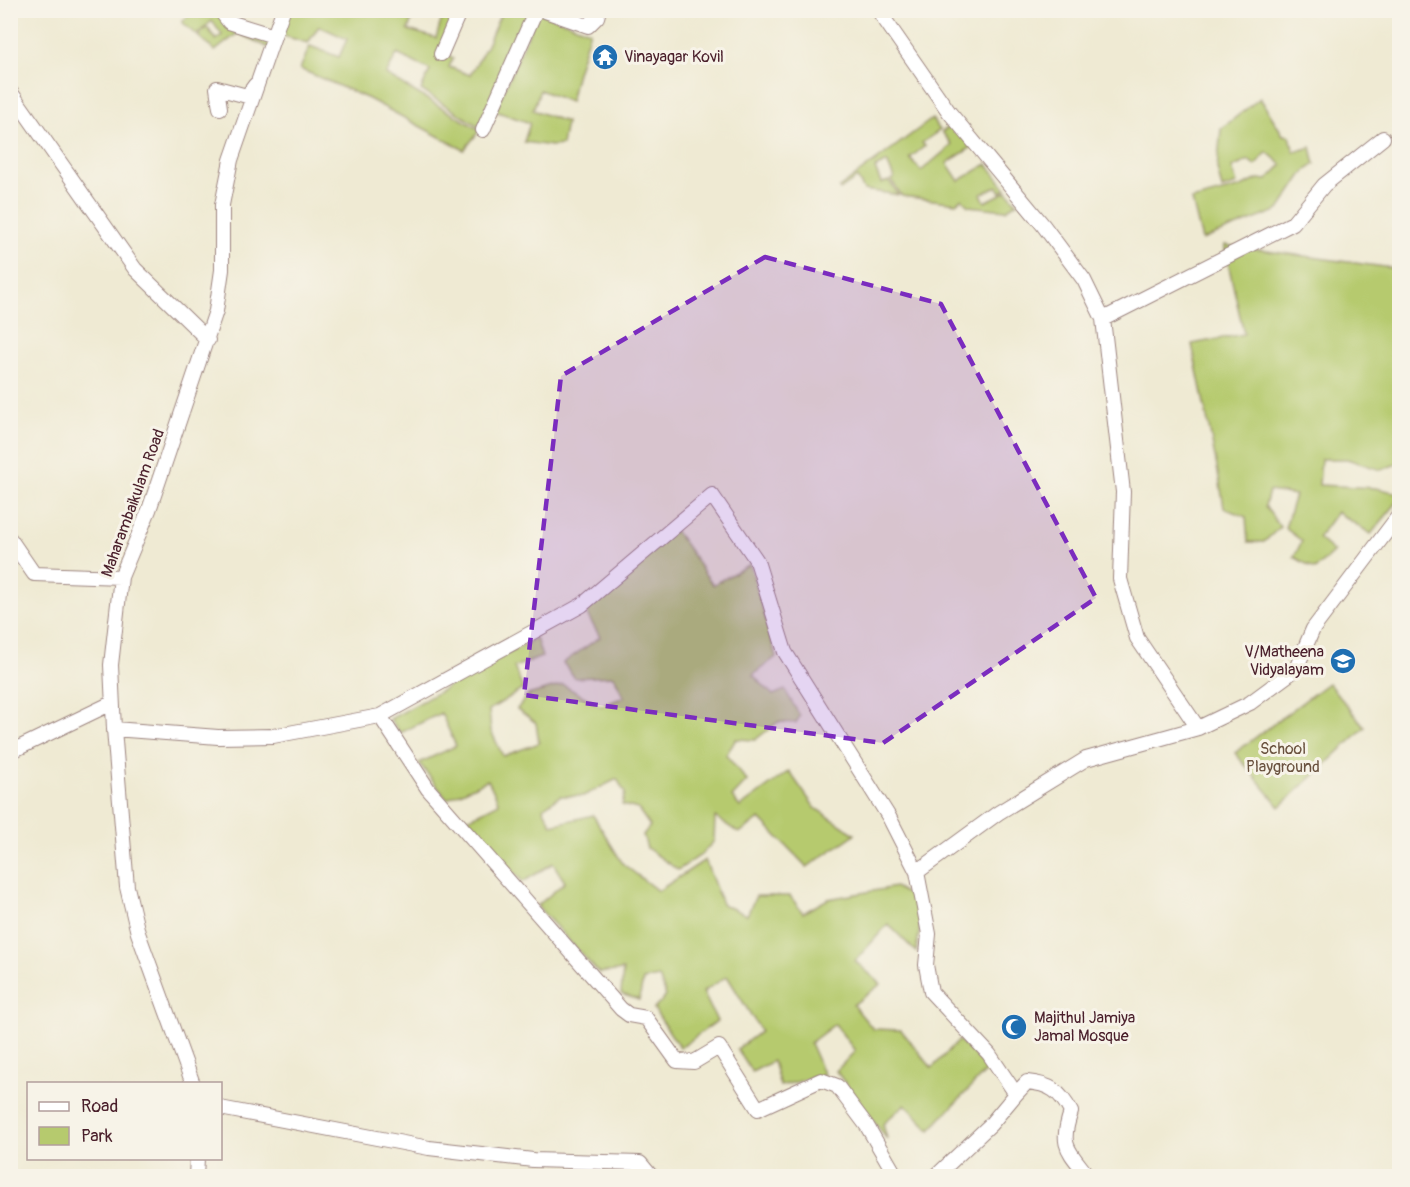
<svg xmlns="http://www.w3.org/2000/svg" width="1410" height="1187" viewBox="0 0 1410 1187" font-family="Pangolin,sans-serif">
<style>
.green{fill:#b6ca6e;stroke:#80744c;stroke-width:1.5}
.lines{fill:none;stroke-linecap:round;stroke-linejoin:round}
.street-casing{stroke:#9c847f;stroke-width:16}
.street{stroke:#fff;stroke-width:14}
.marked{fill:#7b2cbf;fill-opacity:0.2;stroke:#7b2cbf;stroke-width:4.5;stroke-dasharray:12 8;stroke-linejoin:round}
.labels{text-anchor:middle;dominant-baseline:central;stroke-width:6;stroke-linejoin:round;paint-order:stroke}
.poi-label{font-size:16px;fill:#4a1f2b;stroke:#f7f3e8;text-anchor:start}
.street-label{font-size:16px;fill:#4a1f2b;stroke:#f7f3e8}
.park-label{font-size:16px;fill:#6a523f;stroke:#f7f3e8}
</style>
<rect width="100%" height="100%" fill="#f7f3e8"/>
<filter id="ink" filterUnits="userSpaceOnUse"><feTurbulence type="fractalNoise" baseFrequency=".0167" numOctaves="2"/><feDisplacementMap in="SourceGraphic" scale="12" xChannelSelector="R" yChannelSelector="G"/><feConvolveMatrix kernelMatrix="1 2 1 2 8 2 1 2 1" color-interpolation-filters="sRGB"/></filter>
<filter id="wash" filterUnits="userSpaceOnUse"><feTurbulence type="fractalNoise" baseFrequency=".008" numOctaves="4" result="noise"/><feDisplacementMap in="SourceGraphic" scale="24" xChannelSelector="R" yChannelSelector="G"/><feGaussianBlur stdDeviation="1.35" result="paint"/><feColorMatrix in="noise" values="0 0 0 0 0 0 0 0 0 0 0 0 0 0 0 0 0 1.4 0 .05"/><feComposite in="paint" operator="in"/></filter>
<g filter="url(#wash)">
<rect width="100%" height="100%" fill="#efead3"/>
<path class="green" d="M415,10L408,30L436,38L442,18L432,14L434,11H457L447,54L453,58L449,67L470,75L487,45L502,11L531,10L481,128L421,90L430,70L397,54L386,75L480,130L464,150L369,99L300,69L310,46L339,57L347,39L319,26L308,43L277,34L286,11Z
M193,11H219L272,37L269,48L238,33L215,51L198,36L207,27L216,40L222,35L212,21L196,35L182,22Z
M538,12L590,31L576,76L570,102L540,90L533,110L566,122L562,145L551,146L524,142L530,123L495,111Z
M1260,98L1283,135L1290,136L1294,152L1311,147L1315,164L1304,172L1279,210L1202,240L1192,200L1241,187L1258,179L1267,180L1282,165L1267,152L1255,166L1249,160L1232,168L1237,184L1222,189L1217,169L1221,129Z
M932,119L940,130L922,143L925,146L910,158L921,171L952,145L942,132L952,124L972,147L947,163L959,181L987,164L1006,189L1001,192L997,186L981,194L985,202L1007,191L1017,203L1006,210L968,206L962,198L956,203L902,196L891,180L894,178L887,162L875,168L881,183L889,181L899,195L864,190L857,178L840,190L839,188Z
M1224,245L1399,269V463L1381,470L1347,459H1321L1319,485L1375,488L1399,493V500L1371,534L1337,512L1318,538L1334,552L1315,569L1294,557L1302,541L1285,528L1295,495L1269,491L1265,506L1280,527L1264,542H1248L1246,517L1224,508C1216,453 1202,399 1192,344L1244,334Z
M674,530C689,547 699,567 713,585L750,564L776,657L753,675L773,695L785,690L800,716L796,723L778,722L755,740L736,739L726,755L747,781L732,797L740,807L789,771L815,808L855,834L807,867L760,819L739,833L715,817L714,841L701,855L678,870L647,848L643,835L650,826L638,809L622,805L625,793L617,779L583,796H560L543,808L552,825L593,815L623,864L658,891L705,860L722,904L747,915L756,896H790L803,913L828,899L895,887L911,896L921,920L916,952L888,924L855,961L881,984L853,1005L873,1029L901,1030L932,1068L959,1040L988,1069L930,1130L905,1104L883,1124L887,1139L836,1071L855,1051L835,1024L810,1043L824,1075L780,1086L773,1061L752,1072L737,1049L761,1031L727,976L703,992L717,1021L680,1048L654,1009L666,996L659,977L643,980L639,1000L621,994L623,970L599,973L537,906L565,882L553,863L523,882L464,821L499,803L488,780L447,799L419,763L456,746L441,713L400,733L390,719L536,638L542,657L514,667L523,689L489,710L491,731L503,756L539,743L536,723L517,709L528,695L563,685L601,706L624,697L614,676L575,678L563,663L600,637L585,611Z
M1328,683L1365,727L1280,807L1235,753Z"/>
</g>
<g filter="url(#ink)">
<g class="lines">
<g class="street-casing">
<path id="street" d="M220,10L229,22L274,36
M542,10L588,26L597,17L599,10
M878,10L949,112L1043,225L1084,280L1103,319L1123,492L1120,579L1137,638L1198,728
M441,54L460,10
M10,91L135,269L208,340
M220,108L217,88L247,96L255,85
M483,130L536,10
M1103,319L1293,223L1324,185L1383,138
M10,539L34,574L121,577
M380,716L428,789L621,1009L629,1015L646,1018L677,1061L694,1062L719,1047L758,1109L821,1080L837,1086L867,1126L896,1176
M114,729L218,737L273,736L380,716L582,605L712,495L757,561L785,652L889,817L917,872L929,934L926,965L931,992L989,1054L1016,1094L990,1125L936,1176
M10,752L112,703
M917,872L998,813L1086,759L1198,728L1250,703L1296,669L1313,629L1400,514
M193,1084L138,933L127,887L114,729L111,665L121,577L149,510L216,311L222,270V205L231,160L283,10
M1016,1094L1027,1082C1050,1084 1060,1091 1071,1112C1059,1146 1068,1150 1088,1176
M220,1108L429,1148L533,1160L640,1163L651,1176
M196,1176L197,1158"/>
</g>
<use href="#street" class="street"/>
</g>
</g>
<path class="marked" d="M765,257L941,304L1096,598L883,743L524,695L561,376Z"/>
<defs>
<g id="temple-disc" transform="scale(1.35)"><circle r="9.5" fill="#1f6fb2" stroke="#f7f3e8"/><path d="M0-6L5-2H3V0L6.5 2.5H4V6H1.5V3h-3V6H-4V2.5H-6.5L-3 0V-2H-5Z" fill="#fff"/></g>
<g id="school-disc" transform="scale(1.35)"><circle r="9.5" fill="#1f6fb2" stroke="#f7f3e8"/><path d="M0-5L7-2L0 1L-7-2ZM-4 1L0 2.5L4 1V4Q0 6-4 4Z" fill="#fff"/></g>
<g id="mosque-disc" transform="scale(1.35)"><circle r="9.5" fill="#1f6fb2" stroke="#f7f3e8"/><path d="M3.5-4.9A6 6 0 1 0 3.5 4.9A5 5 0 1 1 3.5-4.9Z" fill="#fff"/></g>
</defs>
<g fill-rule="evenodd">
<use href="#temple-disc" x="605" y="57"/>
<use href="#school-disc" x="1343" y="661"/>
<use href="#mosque-disc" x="1014" y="1027"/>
</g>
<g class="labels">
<g class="poi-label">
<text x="624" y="57">Vinayagar Kovil</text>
<text x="1324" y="652" text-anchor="end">V/Matheena<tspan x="1324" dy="18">Vidyalayam</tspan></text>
<text x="1034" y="1018">Majithul Jamiya<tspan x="1034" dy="18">Jamal Mosque</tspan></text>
</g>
<g class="street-label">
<text transform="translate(133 503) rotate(-70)">Maharambaikulam Road</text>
</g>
<g class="park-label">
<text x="1283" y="749">School<tspan x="1283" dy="18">Playground</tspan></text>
</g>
</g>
<rect width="1410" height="1187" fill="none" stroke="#f7f3e8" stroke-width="36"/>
<rect x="27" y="1082" width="195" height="78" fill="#f7f3e8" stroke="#b29e9c" stroke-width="1.5"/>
<rect x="39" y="1102" width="30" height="9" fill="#ffffff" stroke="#b29e9c" stroke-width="1.5"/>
<text x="81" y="1112" font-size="18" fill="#4a1f2b">Road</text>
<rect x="39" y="1127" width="30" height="18" fill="#b6ca6e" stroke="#b29e9c" stroke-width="1.5"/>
<text x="81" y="1142" font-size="18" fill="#4a1f2b">Park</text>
</svg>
